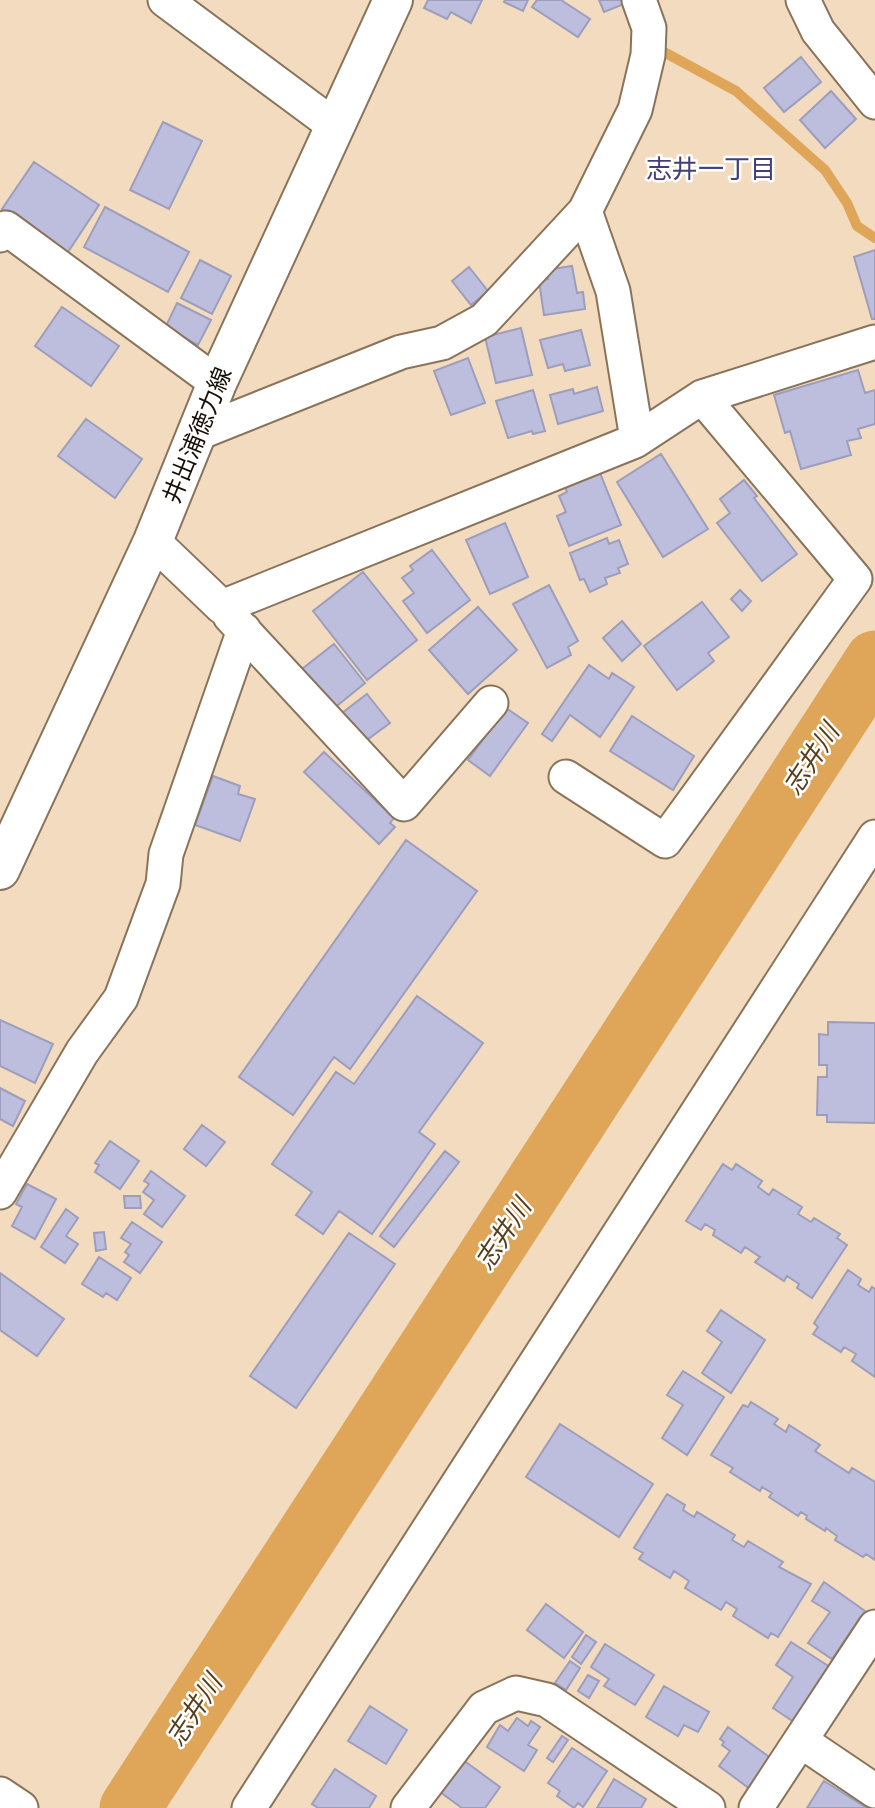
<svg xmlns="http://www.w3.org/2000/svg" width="875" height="1808" viewBox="0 0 875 1808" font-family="'DM Sans','Noto Sans JP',sans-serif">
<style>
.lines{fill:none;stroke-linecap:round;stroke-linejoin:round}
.stream{stroke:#dfa659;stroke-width:10}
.river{stroke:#dfa659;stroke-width:61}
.building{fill:#bdbede;stroke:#9d9dbc;stroke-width:2}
.minor-casing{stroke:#89745b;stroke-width:37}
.major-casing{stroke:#89745b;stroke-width:42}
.minor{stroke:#fff;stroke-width:33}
.major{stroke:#fff;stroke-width:38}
.labels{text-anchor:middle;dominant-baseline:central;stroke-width:5;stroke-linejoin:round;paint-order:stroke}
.street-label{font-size:24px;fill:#181007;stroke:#fff}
.neighbourhood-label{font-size:26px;fill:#433e7a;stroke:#fff}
.water-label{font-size:26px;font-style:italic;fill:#573f1e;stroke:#fff}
</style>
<rect width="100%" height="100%" fill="#f2dbbf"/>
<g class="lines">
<path class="stream" d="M664,52L736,91L825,170L847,203L857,226L875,238"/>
<path class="river" d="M130,1808L875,661"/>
</g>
<path class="building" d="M428,0H482L471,23L451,12L447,19L424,8Z
M505,0H528L523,11L504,2Z
M537,0H561L590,19L578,37L532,7Z
M599,0H622L624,4L604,12Z
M801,57L821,82L784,112L764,88Z
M831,91L856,119L825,148L800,120Z
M163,122L202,141L169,209L130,190Z
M34,162L99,205L68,252L2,209Z
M105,207L189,252L168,292L84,247Z
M875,250V319H872L854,257Z
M200,260L231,276L212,314L181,298Z
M572,266L577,293L583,292L585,309L544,315L539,281L548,279L546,270Z
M469,267L488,291L471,305L452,281Z
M177,303L211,320L198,345L165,328Z
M62,307L119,346L91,386L35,346Z
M521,328L532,375L496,383L485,337Z
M581,330L590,365L565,371L563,364L548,368L540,340Z
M468,358L485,403L451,415L434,371Z
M858,370L865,393L875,390V424L858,429L861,438L847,441L851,455L801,469L790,431L785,433L774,395Z
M597,387L603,411L558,424L550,395L573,389L574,394Z
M533,390L545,431L533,434L532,431L508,438L496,401Z
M86,419L142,459L115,498L58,456Z
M661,454L708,529L663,557L617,482Z
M600,473L621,525L569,546L557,516L566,512L559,496L567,492L565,487Z
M744,480L757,496L754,498L797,554L762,581L717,523L730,513L720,499Z
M505,523L528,577L490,594L466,540Z
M607,538L609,544L619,540L628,564L618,568L620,573L605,578L607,584L590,592L584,579L580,580L570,553Z
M432,550L470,600L427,633L403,601L414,593L402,578L413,570L410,566Z
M363,572L417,640L367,680L313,611Z
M549,585L578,641L568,647L571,655L547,668L513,604Z
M740,590L751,601L742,611L731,599Z
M702,602L729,637L708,653L714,661L677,690L644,646Z
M478,607L517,650L468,694L429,650Z
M622,621L641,644L622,661L603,638Z
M334,644L365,683L333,709L302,669Z
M589,665L609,679L612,673L634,687L600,737L570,715L552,741L542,734Z
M367,694L390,723L364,742L342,713Z
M506,708L528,723L490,776L468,760Z
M632,716L694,756L673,790L610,751Z
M324,752L394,818L390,823L395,827L379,844L304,772Z
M213,776L240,786L238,794L255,799L240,841L195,825Z
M406,840L477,891L350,1069L334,1057L293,1115L239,1077Z
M417,996L483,1043L419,1132L435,1144L372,1234L339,1211L323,1234L296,1215L312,1192L272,1164L336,1072L354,1084Z
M0,1020L53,1044L35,1083L0,1066Z
M828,1022L875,1023V1123L827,1122V1115H817L818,1077H827V1065H819V1034L828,1035Z
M0,1088L25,1101L13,1126L0,1119Z
M202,1125L225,1142L206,1166L184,1149Z
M110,1141L139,1161L120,1189L95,1172L99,1165L95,1163Z
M445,1151L459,1162L394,1247L380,1236Z
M723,1164L732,1170L736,1164L762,1181L758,1187L769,1195L773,1189L802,1207L798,1214L811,1222L814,1218L840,1234L837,1238L847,1245L812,1298L797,1288L799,1284L787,1276L784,1281L755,1262L760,1257L745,1247L741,1253L713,1235L715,1230L705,1224L701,1230L686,1221Z
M151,1171L185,1196L162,1227L144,1214L154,1200L143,1192L149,1184L144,1181Z
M27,1184L56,1199L35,1239L12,1226L22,1207L16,1204Z
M124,1196H140L141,1208H125Z
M66,1209L78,1218L66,1236L78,1244L65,1263L41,1247Z
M132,1222L162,1242L140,1273L124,1262L129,1255L125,1252L131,1244L121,1238Z
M104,1232L106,1249L96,1251L94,1233Z
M349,1233L395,1264L296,1408L250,1376Z
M99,1257L131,1278L117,1300L106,1293L103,1297L82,1284Z
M848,1270L861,1279L858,1285L869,1292L872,1287L875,1289V1377L852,1361L856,1354L844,1347L841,1352L813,1334L818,1327L814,1323Z
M0,1273L64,1319L37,1356L0,1330Z
M721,1310L765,1340L731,1393L702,1373L722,1342L707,1331Z
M683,1371L724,1397L687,1455L662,1438L683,1405L667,1395Z
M751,1402L778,1419L774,1424L786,1432L789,1425L820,1445L815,1451L849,1473L852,1468L875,1482V1560L866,1554L863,1557L835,1540L837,1536L826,1528L825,1531L806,1519L807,1516L801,1512L798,1516L769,1497L772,1493L762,1487L760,1491L730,1472L733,1468L711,1455L743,1405L748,1407Z
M560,1424L653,1484L619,1537L526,1477Z
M667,1494L685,1505L683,1510L694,1517L697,1512L735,1535L732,1540L744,1547L748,1541L783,1562L779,1567L811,1584L778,1637L771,1633L768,1638L733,1616L737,1609L726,1602L721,1610L685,1588L689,1581L674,1571L670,1578L639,1559L643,1553L634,1548Z
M824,1582L865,1611L832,1659L808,1643L830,1612L812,1601Z
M546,1604L583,1632L564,1658L527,1630Z
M586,1635L596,1642L581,1664L572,1657Z
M791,1642L830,1667L794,1722L773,1708L793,1677L776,1665Z
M605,1644L654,1675L635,1705L604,1686L609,1679L591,1667Z
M570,1661L580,1668L566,1690L555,1683Z
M588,1675L599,1681L589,1698L578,1691Z
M664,1686L709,1712L698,1732L684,1725L678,1736L646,1717Z
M370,1706L407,1730L386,1764L348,1741Z
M517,1718L528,1726L531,1721L540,1727L528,1745L537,1750L524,1771L487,1747L500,1725L508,1731Z
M728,1727L772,1759L750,1789L719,1766L730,1751L722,1745L724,1742L720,1739Z
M562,1736L568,1740L553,1762L547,1758Z
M572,1748L607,1771L583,1807L578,1803L574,1808L557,1796L560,1791L548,1783Z
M459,1757L500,1787L485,1808H462L436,1789Z
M335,1769L376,1796L369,1808H318L312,1804Z
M614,1779L646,1799L641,1808H597Z
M824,1781L867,1808H807Z"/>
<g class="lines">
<g class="minor-casing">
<path id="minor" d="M165,0L336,127
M803,0L818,31L875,102
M0,235L6,228L217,383
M196,434L401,352L442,343L484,320L585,211L635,110L648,55L649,28L639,0
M635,441L702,397L875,342
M153,541L222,607L635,441L636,433L613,291L585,211
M230,616L404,804L491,703
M566,777L665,841L855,579L702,397
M0,1192L82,1052L121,998L163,884L166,854L244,630
M801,1741L875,1791
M0,1794L21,1808
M249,1808L875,837
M408,1808L484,1708L516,1693L547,1700L708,1808
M756,1808L875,1627"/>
</g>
<g class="major-casing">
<path id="major" d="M0,870L153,541L217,383L393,0"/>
</g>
<use href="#minor" class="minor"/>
<use href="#major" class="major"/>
</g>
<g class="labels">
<g class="street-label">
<text transform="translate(197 435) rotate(-68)">井出浦徳力線</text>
</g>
<g class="neighbourhood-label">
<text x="711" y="169">志井一丁目</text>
</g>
<g class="water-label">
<text transform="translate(811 759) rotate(-57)">志井川</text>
<text transform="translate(503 1234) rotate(-57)">志井川</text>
<text transform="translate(194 1710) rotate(-57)">志井川</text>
</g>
</g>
</svg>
